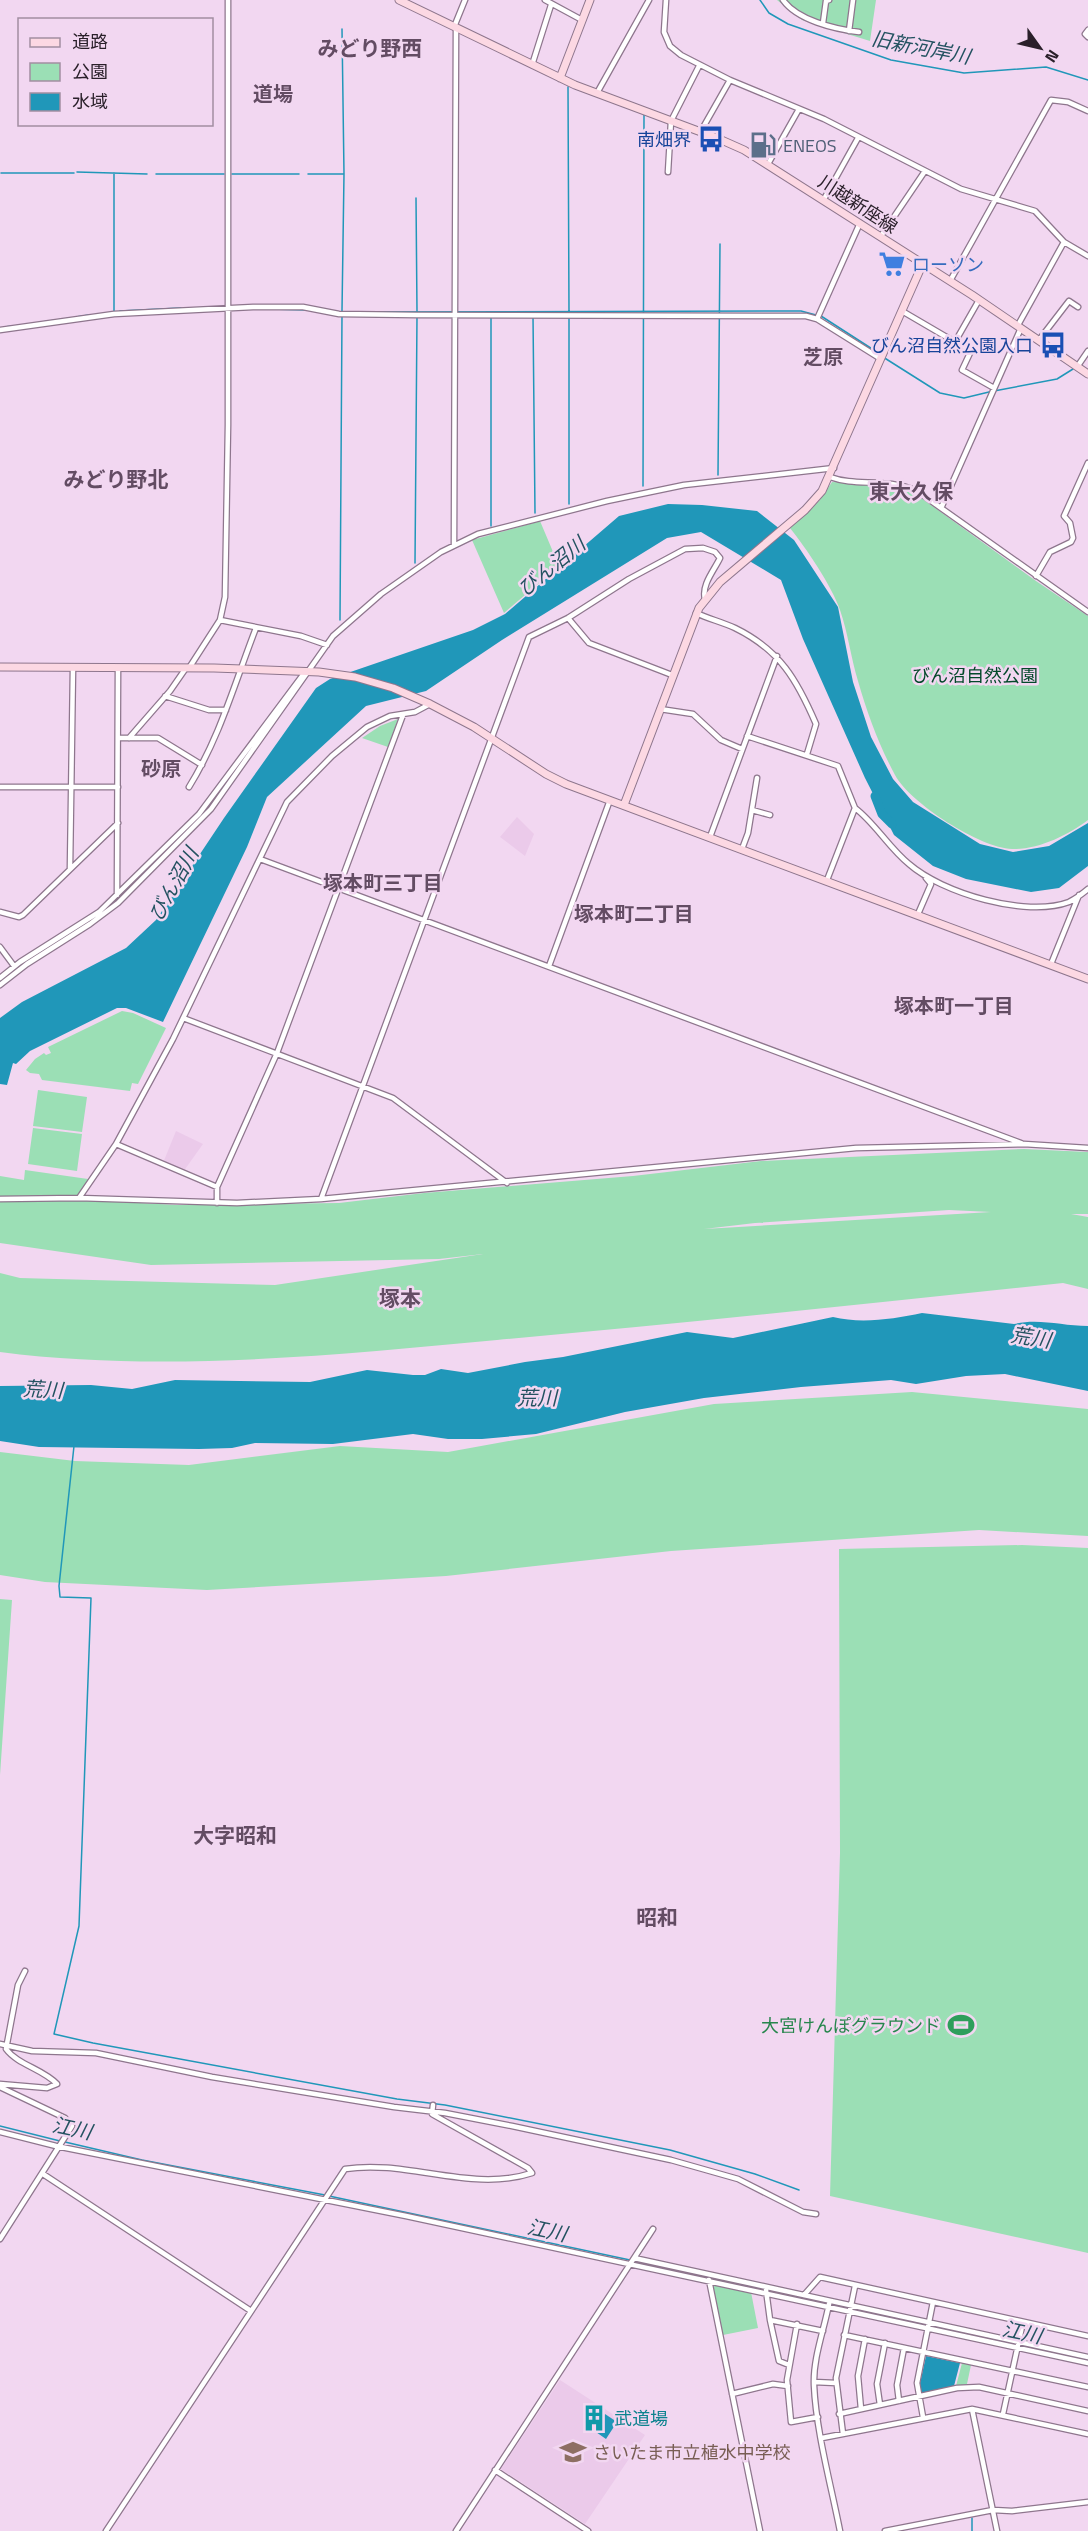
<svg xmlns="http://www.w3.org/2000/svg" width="1088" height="2531" viewBox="0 0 1088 2531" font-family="'Titillium Web','Noto Sans JP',sans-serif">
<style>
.built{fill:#ebcaea}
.green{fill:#9bdfb5;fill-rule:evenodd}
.water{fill:#2097b9}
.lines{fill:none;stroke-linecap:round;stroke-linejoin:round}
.stream{stroke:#2097b9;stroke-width:1.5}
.river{stroke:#2097b9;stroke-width:9}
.street-casing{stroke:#8e768d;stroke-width:7}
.secondary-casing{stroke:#8e768d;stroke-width:9}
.street{stroke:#fff;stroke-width:4.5}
.secondary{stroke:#fcd8e3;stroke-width:7}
.labels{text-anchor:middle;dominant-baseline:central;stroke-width:5;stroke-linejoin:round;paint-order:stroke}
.transit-label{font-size:18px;fill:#164399;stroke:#f2d7f1;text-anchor:end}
.service-label{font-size:18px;fill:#4e5e75;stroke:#f2d7f1;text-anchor:start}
.street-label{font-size:18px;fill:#2a202a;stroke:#f2d7f1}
.shop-label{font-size:18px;fill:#366cbe;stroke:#f2d7f1;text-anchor:start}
.park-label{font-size:18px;fill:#03492a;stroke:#f2d7f1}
.leisure-label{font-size:18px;fill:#27864d;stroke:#f2d7f1;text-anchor:end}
.culture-label{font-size:18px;fill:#0d838f;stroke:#f2d7f1;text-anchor:start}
.education-label{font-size:18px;fill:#785e54;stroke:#f2d7f1;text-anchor:start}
.water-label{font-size:20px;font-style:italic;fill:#245261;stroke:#f2d7f1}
.neighbourhood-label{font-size:20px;font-weight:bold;fill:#634c63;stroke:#f2d7f1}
.quarter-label{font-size:21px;font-weight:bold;fill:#634c63;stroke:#f2d7f1}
</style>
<rect width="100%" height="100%" fill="#f2d7f1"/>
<path class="built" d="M517,817L534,834L525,856L500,837Z
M176,1131L203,1144L183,1172L163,1163Z
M560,2380L645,2435L585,2524L501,2469Z"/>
<path class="green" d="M777,0H876L870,41L802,20Z
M832,482L880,484L901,488L920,497L1036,581L1088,616V820C1068,835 1038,850 1012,849C980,848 910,803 895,775C879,745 867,713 858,681C851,658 848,633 840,610C832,586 806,548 790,528L819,501Z
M540,521L559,566L504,613L472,540Z
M398,719L388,747L362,738L380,726Z
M122,1011L133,1013L166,1028L138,1084L132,1083L130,1091L42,1080L39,1074L30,1073L26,1070L35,1059L44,1053L46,1055L51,1053L48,1047Z
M38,1090L87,1097L82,1132L33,1126Z
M33,1128L82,1134L77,1171L28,1164Z
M1024,1149L1088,1152V1214H1071L1088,1217V1289L1063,1283C874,1303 686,1323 497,1340C335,1355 162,1373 0,1352V1273L20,1278L275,1285L483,1254L439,1259L151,1265L0,1243V1176L24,1180L25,1170L88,1179L81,1200L178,1205L339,1203L424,1193L633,1176L761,1161ZM949,1210L991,1212L704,1229L755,1223Z
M912,1392L1088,1409V1536L979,1530L671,1551L446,1576L207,1590L45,1582L0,1575V1452L75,1461L189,1465L340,1446L448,1452L714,1404Z
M1022,1545L1088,1548V2253L830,2196L840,1853L839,1549Z
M0,1599L12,1600L0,1775Z
M711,2283L751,2292L758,2328L723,2335Z
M962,2363L971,2365L967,2384L956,2386Z"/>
<path class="water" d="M668,504L702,505L757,511L794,540L838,607L853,682L871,737L893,779L913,802L980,844L1013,852L1049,846L1088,823V866L1059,888L1031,892L966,879L933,866L894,835L865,778L803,639L781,580L701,532L667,538L502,640L426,691L366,706L267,797L247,847L163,1022L126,1008H117L30,1051L16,1064L13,1063L7,1085L0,1084V1018L22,1002L126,948L156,920L224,818L316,688L330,679L473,630L505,614L619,516Z
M922,1313L1014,1324C1039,1318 1062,1326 1088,1326V1391L1005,1374L966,1376L916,1384L891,1380L801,1387L704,1398L625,1412L536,1434L482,1439H448L413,1434L333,1444L255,1443L232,1448L199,1449L39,1447L0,1441V1386L91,1385L132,1389L175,1380L310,1382L367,1370L413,1375H425L441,1369L468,1373L525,1362L563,1357L687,1332L733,1338L833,1317C861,1324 894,1319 922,1313Z
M926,2356L960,2363L954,2386L921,2393L920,2383Z
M605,2414L617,2422L606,2439L593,2430Z"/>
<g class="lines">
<path class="stream" d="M760,0L769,13L788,24L891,60L964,73L1046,67L1088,80
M342,29L344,174L342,311
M568,87L569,311
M77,172L147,174
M1,173H74
M156,174H224
M232,174H299
M308,174H343
M416,198L417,311
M270,309L307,310
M120,311L181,308
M114,312V173
M342,312L801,311L816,315
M491,315V526
M533,316L535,513
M821,316L880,354
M76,317L89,315
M569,318V504
M42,322L71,318
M4,327L23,325
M883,357L940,393L964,398L989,392
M994,391L1057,379L1073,369
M718,475L720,244
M643,486L644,115
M415,563L417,316
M340,620L342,315
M74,1446L59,1586L60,1597L91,1598L79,1926L54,2034L93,2043L397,2099L445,2105L670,2150L755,2174L799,2190
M0,2126L60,2141
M65,2142L142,2160L325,2195
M329,2196L630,2260
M635,2261L826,2303
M831,2304L926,2325
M931,2326L1088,2360
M972,2518V2531"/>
<path class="river" d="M875,796L882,814L892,824"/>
<g class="street-casing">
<path id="street" d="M545,0L582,20
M666,0L664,32L670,46L681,55L730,80L824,119L961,189L1035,211L1064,242L1088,256
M783,0C797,20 834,29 859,32
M823,23L826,1L829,0
M454,27L465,0
M1088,30L1085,34L1088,37
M849,31L853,0
M532,65L551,5
M597,93L649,0
M701,131L730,80
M768,164L799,109
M668,172L671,121L699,66
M824,199L858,138
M881,236L925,171
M950,281L1051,100L1068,102L1088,111
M902,311L955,342L979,300
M817,319L860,223
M1018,325L1064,242
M0,330L114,314L253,307H303L339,314L416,315L806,316L817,319L881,359
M1039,340L1069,301L1078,307
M955,342L969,349L970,353L962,370L994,388
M1077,367L1088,351
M830,477C857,487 885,477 917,491L1088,612
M942,506L1021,328
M454,545L456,28
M1036,576L1050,552L1071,542L1073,538L1070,523L1064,516L1088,463
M696,613C709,619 722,622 735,628C780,650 797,680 816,724L807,754
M568,618L589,643L672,675
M220,620L301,636L327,645
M189,668L220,620L225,597L228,425V0
M165,696L209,710H226
M660,709L693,714L721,740L742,749
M747,736L838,766L855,808L827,880
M118,738H158L202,765
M129,738L170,691L186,668
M0,787H118
M189,787C220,737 235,682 256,628
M855,808C875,823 889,848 909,864C942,893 1026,918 1069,902C1075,899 1082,894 1088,889
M752,810L770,815
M710,837L777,656
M742,849L748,833L757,778
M260,859L1021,1143
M70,868L73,667
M117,895L118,668
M0,912L19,917L23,915L118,823
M918,914L931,884L926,878
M0,947L14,966
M1051,964L1079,895
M549,966L610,800
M0,978L20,962L99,912L199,814L305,672
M0,985L27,964L90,924L118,903L211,809L333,636L381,594L441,552L478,534L607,501L684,485L834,468
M183,1018L393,1098L507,1183
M116,1144L217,1187
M79,1198L116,1144L173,1039L287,802L332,756L367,727L390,716L415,712L430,704
M0,1199L79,1198L237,1203L321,1199L856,1148L1024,1144L1088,1148
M321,1199L529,637L568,618L629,579L685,549L703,548L715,552L720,558C715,569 701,585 705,599
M217,1203V1187L277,1053L403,715
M0,2044L32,2051L96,2053L212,2077L394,2107L445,2113L512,2126L671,2160L738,2179L803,2212L816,2214
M0,2084L47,2088L57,2084C43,2069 18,2065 6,2049L18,1985L25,1971
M0,2087L65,2118L72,2126L0,2239
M0,2132L56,2146L406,2216L1088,2363
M43,2174L251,2311
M634,2258L1088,2357
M709,2280L760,2531
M766,2290L770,2320L823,2331
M804,2295L820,2277L1088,2336
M829,2304C824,2330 813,2358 814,2385C816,2431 831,2485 840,2531
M770,2320L779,2361L789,2365
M797,2324L787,2380L791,2422L818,2417
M844,2335L1088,2387
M814,2382L836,2383
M732,2394L773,2384L788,2386
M899,2401L897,2385L904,2348
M880,2405L877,2384L885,2343
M861,2409L858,2376L865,2339
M972,2409L997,2531
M839,2414L957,2388L979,2387L1088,2411
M1003,2414L1023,2322
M923,2417L917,2383L933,2302
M843,2434L836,2378L855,2286
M822,2438L972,2409L1088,2434
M495,2470L588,2531
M106,2531L345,2169C407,2159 471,2193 532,2173L528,2168L432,2114L433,2105
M456,2531L653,2229
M885,2531L993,2510L1012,2511L1088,2502"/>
</g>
<g class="secondary-casing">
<path id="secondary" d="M399,0L575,85L717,138L744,150L972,295L1088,374
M560,78L590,0
M0,667L214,668L319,672L355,677L393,688L430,704L474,727L546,774L566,784L1088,979
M624,805L699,608L720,582L805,510L822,491L923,263"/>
</g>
<use href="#street" class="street"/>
<use href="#secondary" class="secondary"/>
</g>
<defs>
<g id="bus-bare" transform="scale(2.07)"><path d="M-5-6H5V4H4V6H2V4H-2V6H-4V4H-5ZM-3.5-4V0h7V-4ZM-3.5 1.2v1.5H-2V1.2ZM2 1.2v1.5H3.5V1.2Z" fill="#1a4fb4" stroke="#f2d7f1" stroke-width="2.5" paint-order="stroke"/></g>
<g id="fuel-bare" transform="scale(2.07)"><path d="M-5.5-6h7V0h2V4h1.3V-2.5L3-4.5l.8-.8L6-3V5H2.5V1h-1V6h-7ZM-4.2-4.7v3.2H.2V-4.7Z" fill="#5c6f8a" stroke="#f2d7f1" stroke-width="2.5" paint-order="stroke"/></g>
<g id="supermarket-bare" transform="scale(2.07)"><path d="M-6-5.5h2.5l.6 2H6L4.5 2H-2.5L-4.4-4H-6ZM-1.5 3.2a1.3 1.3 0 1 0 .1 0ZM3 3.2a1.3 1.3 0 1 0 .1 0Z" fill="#3f7fe0" stroke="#f2d7f1" stroke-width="2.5" paint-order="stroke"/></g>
<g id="stadium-bare" transform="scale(2.07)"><path d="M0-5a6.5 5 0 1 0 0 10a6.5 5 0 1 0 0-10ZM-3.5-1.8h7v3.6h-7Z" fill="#2e9e5b" stroke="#f2d7f1" stroke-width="2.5" paint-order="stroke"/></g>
<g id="building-bare" transform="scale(2.07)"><path d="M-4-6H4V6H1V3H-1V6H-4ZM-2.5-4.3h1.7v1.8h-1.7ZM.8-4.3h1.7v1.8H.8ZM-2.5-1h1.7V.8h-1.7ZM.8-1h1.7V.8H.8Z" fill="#0f9aa8" stroke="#f2d7f1" stroke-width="2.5" paint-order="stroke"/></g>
<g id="school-bare" transform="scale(2.07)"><path d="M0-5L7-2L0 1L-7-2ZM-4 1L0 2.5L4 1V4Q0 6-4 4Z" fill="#8d6e63" stroke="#f2d7f1" stroke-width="2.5" paint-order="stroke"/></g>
</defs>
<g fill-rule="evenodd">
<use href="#bus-bare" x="711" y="139"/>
<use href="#fuel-bare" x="763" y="145"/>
<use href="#supermarket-bare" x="892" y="264"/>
<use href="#bus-bare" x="1053" y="345"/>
<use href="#stadium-bare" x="961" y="2025"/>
<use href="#building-bare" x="594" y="2418"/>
<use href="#school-bare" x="573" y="2452"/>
</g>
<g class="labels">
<g class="transit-label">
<text x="691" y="139">南畑界</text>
<text x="1033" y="345">びん沼自然公園入口</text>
</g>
<g class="service-label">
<text x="783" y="145">ENEOS</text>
</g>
<g class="street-label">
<text transform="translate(858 204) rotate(33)">川越新座線</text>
</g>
<g class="shop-label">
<text x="912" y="264">ローソン</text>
</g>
<g class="park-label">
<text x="975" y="675">びん沼自然公園</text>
</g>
<g class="leisure-label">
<text x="941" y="2025">大宮けんぽグラウンド</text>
</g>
<g class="culture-label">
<text x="614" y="2418">武道場</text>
</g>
<g class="education-label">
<text x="593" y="2452">さいたま市立植水中学校</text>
</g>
<g class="water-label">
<text transform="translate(921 47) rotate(11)">旧新河岸川</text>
<text transform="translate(551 566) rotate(-39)">びん沼川</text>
<text transform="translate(173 884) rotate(-61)">びん沼川</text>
<text transform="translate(1031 1337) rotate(9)">荒川</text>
<text transform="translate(43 1389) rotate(3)">荒川</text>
<text x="537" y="1397">荒川</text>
<text transform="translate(72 2128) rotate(12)">江川</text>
<text transform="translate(547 2230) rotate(12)">江川</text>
<text transform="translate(1022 2332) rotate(12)">江川</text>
</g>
<g class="neighbourhood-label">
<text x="273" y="93">道場</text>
<text x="823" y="356">芝原</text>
<text x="161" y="768">砂原</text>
<text x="383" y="882">塚本町三丁目</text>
<text x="634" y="913">塚本町二丁目</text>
<text x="954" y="1005">塚本町一丁目</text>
</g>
<g class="quarter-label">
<text x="370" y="48">みどり野西</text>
<text x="116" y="479">みどり野北</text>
<text x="911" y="491">東大久保</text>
<text x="400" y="1298">塚本</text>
<text x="235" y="1835">大字昭和</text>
<text x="657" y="1917">昭和</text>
</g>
</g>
<rect x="18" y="18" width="195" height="108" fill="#f2d7f1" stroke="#a28ea1" stroke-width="1.5"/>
<rect x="30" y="38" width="30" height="9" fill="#fcd8e3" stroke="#a28ea1" stroke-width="1.5"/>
<text x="72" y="48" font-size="18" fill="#2a202a">道路</text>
<rect x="30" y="63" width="30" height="18" fill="#9bdfb5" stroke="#a28ea1" stroke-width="1.5"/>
<text x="72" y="78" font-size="18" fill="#2a202a">公園</text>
<rect x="30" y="93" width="30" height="18" fill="#2097b9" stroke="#a28ea1" stroke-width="1.5"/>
<text x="72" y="108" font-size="18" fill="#2a202a">水域</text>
<g transform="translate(1040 48) rotate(124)" stroke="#f2d7f1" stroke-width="4.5" paint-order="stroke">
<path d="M0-4.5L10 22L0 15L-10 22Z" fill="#2a202a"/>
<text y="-9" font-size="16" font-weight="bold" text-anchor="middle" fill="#2a202a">N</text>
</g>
</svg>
